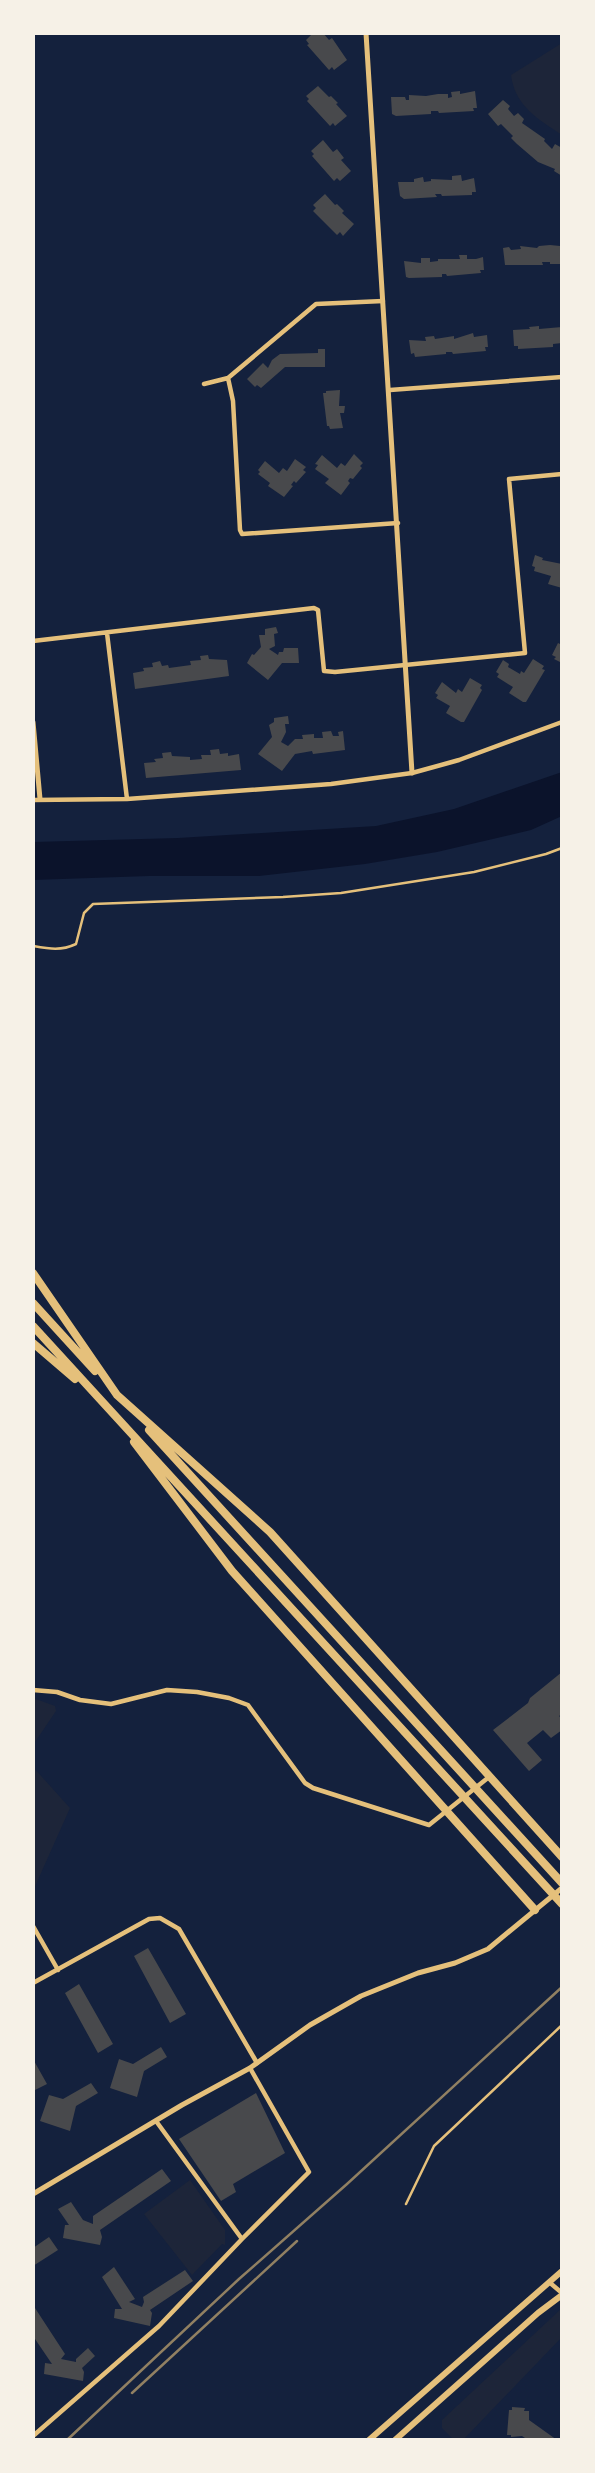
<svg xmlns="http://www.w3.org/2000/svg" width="595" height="2473" viewBox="0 0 595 2473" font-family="'Exo 2',sans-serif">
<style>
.green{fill:#1d2539}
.water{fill:#0b132b}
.building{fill:#48494c}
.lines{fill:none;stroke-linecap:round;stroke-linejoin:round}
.service{stroke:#e5c07b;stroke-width:2.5}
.minor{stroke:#e5c07b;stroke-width:4.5}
.tertiary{stroke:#e5c07b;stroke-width:5}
.secondary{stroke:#e5c07b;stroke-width:6}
.trunk{stroke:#e5c07b;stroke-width:8}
.rail{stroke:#918062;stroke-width:2.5}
</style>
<rect width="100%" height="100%" fill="#14213d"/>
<path class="green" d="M562,43V135C538,119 515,106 511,75Z
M33,1698L55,1706L56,1711L33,1745Z
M33,1767L70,1808L33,1891Z
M190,2180L225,2230V2245L222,2244L192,2275L144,2214Z
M562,2308V2337L463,2440H454L442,2428V2420Z"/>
<path class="water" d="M562,772V816L531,830L437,852L365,864L259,876H149L33,880V842L178,838L376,826L454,809Z"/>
<path class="building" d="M313,33H323L329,40L332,38L347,60L334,70L332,67L329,70L307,45L309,44L306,40Z
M318,86L329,97L331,96L338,103L336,104L347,116L335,126L333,123L330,126L307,101L309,99L306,96Z
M460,91V94L475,91L477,108H473L474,111L439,113L438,111H431V114L396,116L392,114L391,97H405L406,100H409V95L426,96L438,94H448V98L452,97L451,92Z
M503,100L510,106L508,109L514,116L518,113L524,119L522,123L545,139L544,141L552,149L555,144L562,148V176L554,171L555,169L538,162L517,144L511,138L513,136L501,124L498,126L488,114Z
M323,140L333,152L337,149L344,158L341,160L351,171L340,181L337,178L334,181L312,156L314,154L311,151Z
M461,175L462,181L474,178L476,192H472V195L442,196L441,194H435L437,197L404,199L400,196L398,182H414V179L423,177L424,182L431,181V179L452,180V176Z
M325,194L335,205L337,204L344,211L342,213L354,224L343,236L340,232L337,235L313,211L316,208L313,205Z
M550,245L560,246L562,264H550V262H542L543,265H505L503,248L509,247L511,250L521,249L520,246L537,248L539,246Z
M459,255H467V259H476L483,257L484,270H480L481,273L447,276L446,274H442V277L409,278L406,277L404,261L421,263V258H430V262L438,261V259H460Z
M539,326V329L562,327V343L553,344V347L518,349V346H514L513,330L530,329L529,327Z
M473,333L474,337L487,335L488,347H485L486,351L453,354L452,352H446V354L415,357L414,353L411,354L409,340L426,341L425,337L434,336L435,339L454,336V339Z
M318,349H325V367H285L261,388L257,385L255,387L247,379L263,363L268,368L272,360L280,354L318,353Z
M340,390L339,406H345L344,413H340L343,428L330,429L329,426H327L323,393H326V391Z
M354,454L363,463L360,466L362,468L353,479L350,478L348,481L350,483L341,495L325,483L329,479L315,469L318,465L315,464L322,455L337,468L341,463L345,466Z
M295,459L306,467L303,470L306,472L296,483L294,481L291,485L293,486L284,497L268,486L270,483L258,474L260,472L258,470L265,461L279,473L283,468L287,471Z
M535,555L543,558L542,560L562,564V588L548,584L551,576L534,571L535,567L532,566Z
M276,627L278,633L274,634L275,646L269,649L278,655L279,652H283L284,648H298L299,663H282L268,680L247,663L252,654L254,655L261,647L259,635H265V629Z
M558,643L562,645V663L554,659L556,657L552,655Z
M208,655L209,659L227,660L229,676L135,689L133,673L144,671L143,668L153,667L152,663L160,661L162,666L168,665L169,668L191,665L190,661L201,660L200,656Z
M533,659L544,666L542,669L545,670L526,702H523L509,693L513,687L497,677L499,674L496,672L503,660L509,664L508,667L520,674L521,671L524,673Z
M470,678L482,685L480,688L482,690L464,722H461L446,713L450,706L436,698L438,695L435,693L442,682L456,693L458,689L462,692Z
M288,716L289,724H285L286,732L281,742L288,746L295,739H303L302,735L314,734V738H323L322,732L331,731L333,736H339L338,732L343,731L345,750L313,754L312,751L295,754L282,771L258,754L272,737L269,725L274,722V718Z
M219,749L220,754L228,753V756L239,754L241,770L146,778L144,763L156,762L154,759L163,758L162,753L171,752L172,756L190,757V760L202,759L201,755H211L210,750Z
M562,1672V1714L559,1716L562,1719V1730L551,1738L543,1730L527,1743L542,1760L529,1771L493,1730L528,1703L530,1698Z
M148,1948L186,2014L170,2023L134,1956Z
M79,1984L113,2044L98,2053L65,1993Z
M161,2047L167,2057L144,2071L137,2097L110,2088L119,2059L133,2064Z
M33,2059L47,2084L33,2091Z
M91,2083L98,2093L76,2106L70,2131L40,2121L49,2095L63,2099Z
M256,2093L285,2153L233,2184L236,2192L221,2201L179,2139Z
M162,2169L171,2181L100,2230L102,2237L100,2245L63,2238L65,2225H69L58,2209L71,2202L83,2220L93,2224V2216Z
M49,2237L58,2250L33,2266V2248Z
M114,2267L135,2299L129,2302L142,2307L144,2302L143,2297L185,2270L193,2281L150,2310L152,2313L150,2326L114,2318L115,2309H122L102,2277Z
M35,2308L65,2354L61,2359L76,2362V2359L88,2348L95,2356L82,2368L84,2372L83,2381L44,2374L45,2363L52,2364L33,2336V2310Z
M512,2407L525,2408L524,2411H529V2420L557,2440H528L522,2436L511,2437V2435H507L509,2410H512Z"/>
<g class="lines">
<path class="service" d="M33,946C50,949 61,951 76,944L84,913L93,904L283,897L341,893L474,872L546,854L562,848
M406,2204L434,2146L562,2025"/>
<path class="minor" d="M228,378L233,401L240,530L242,534L398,523
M204,384L228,378L316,304L383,301
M390,390L562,377
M107,633L127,799
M33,641L314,608L318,610L324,671L335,672L525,653L509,479L562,474
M33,800L127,799L331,784L412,773L459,760L562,722
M33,1690L57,1692L80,1700L111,1704L167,1690L197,1692L229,1698L248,1705L305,1783L313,1788L429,1825L489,1777
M33,1926L58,1970
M33,1983L149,1919L160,1918L179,1929L257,2063
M242,2239L309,2172L250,2068
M549,2282L562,2293
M33,2436L159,2326L242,2239L156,2121"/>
<path class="tertiary" d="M366,33L412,773
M33,722L40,799
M33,2194L182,2105L250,2068L310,2025L361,1996L418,1973L455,1963L488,1949L562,1888"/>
<path class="secondary" d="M369,2440L562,2271
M395,2440L538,2313L562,2295"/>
<path class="trunk" d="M33,1273L117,1395L270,1532L562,1857
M33,1303L95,1371
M33,1326L562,1904
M33,1343L75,1379
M149,1430L562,1883
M134,1442L232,1571L535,1910"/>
<path class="rail" d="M132,2393L297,2241
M67,2440L239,2279L347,2184L562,1987"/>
</g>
<rect width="595" height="2473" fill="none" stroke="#f6f1e7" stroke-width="70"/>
</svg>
